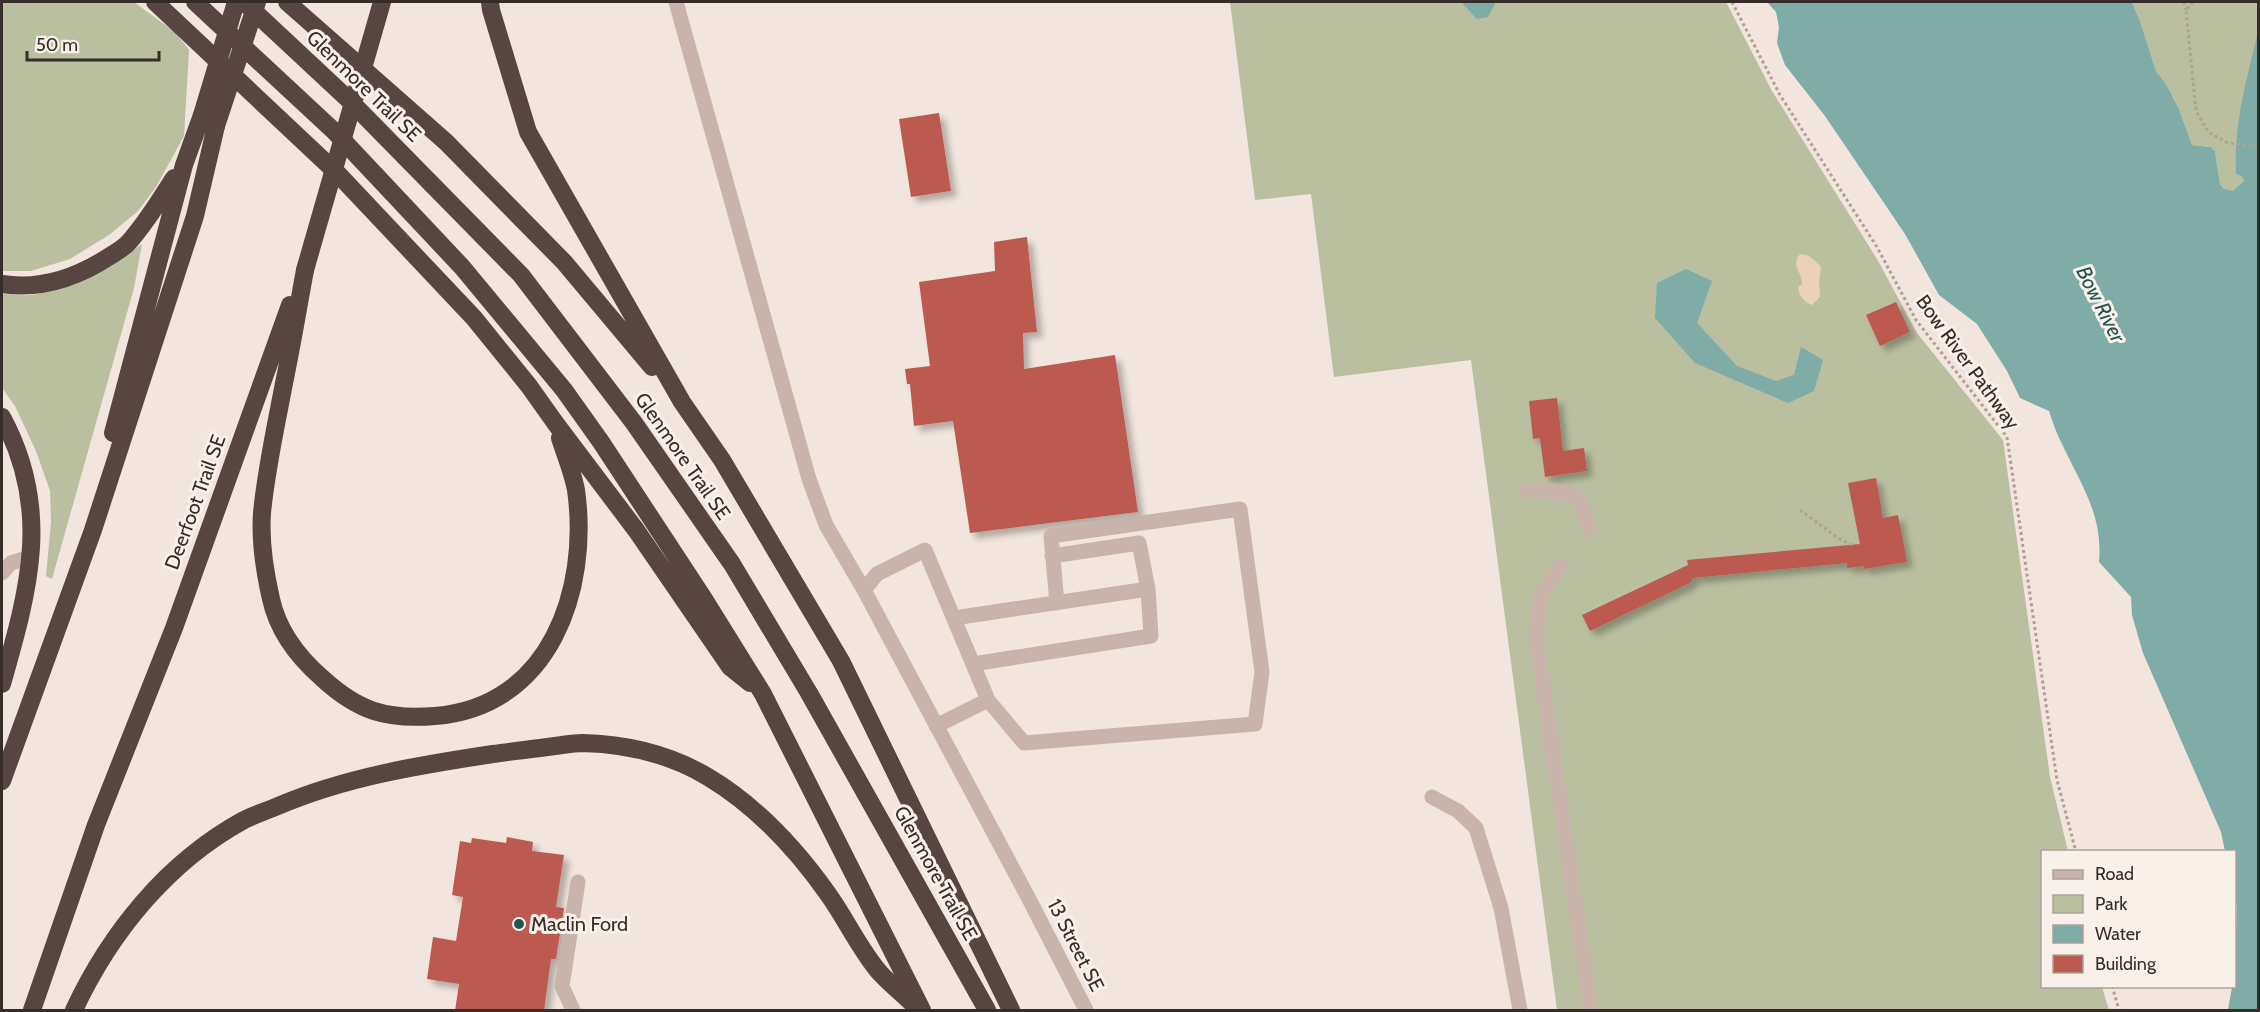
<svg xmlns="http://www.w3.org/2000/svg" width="2260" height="1012" viewBox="0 0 2260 1012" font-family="Cabin,sans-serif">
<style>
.green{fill:#b9bf9f}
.sand{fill:#ead1b7}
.water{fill:#7faca7}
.building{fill:#bd5a4f;filter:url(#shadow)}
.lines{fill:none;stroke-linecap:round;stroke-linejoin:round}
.path{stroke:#b49e95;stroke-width:3;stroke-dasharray:3 3;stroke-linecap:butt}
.minor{stroke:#c8b4ab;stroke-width:15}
.highway{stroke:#574541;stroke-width:18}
.highway-bridge{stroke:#574541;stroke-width:18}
.poi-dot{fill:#225551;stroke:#f9f0ea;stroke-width:2}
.labels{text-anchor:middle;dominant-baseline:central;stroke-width:6;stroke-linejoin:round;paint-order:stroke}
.street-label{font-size:20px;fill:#362c29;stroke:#f9f0ea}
.poi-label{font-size:20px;fill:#362c29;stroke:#f9f0ea;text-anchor:start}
.water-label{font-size:21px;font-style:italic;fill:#225551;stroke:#f9f0ea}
</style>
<defs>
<filter id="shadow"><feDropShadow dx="5.5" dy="5.5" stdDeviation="3" flood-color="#0004"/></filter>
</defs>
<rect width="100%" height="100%" fill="#f1e5de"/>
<path class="green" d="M2,2H134L176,33L189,50L184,136L156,187L138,211L109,235L70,259L31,271H2Z
M1230,2H1726L1772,91L1877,259L1917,333L2003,440L2050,777L2068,851L2042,852V986L2102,987L2109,1010H1557L1471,360L1334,377L1311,194L1255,200Z
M2132,2H2258V216L2224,189L2220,184L2215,151L2211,147L2192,145L2179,109L2166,84L2156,71L2141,24Z
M142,244L134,288L52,579L46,576L51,522L50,491L36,451L15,406L2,388V294C11,294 21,296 30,295C67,291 112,265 142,244Z"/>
<path class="sand" d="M1800,254C1809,254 1815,260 1821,267L1819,281L1820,297L1812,305C1804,302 1799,296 1798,287L1802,284C1803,273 1790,265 1800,254Z"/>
<path class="water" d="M1461,2H1496L1488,17L1477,19Z
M1767,2H2132L2141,24L2156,71L2166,84L2179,109L2192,145L2211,147L2215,151L2220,184L2224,189L2233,191L2244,181L2242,176L2236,174C2233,126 2247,78 2258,32V1010H2228L2232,987L2234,986L2237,907L2234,898V852L2225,851L2221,832L2143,653L2132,615L2131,597L2099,562C2103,516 2082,486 2063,446C2057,435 2053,423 2049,411L2020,398L2007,371L1977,324L1939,295L1905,234L1825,116L1785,65L1777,43L1779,27L1776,12Z
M1686,269L1712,281L1697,323L1737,366L1776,381L1794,375L1801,347L1823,360L1814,391L1788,403L1695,363L1655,318L1657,283Z"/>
<path class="building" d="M939,113L951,191L911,197L899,119Z
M1027,237L1037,332L1023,333L1024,369L1115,355L1138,512L970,533L953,421L914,426L910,384H907L905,369L930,366L919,282L995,271L994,242Z
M1896,302L1910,332L1880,346L1866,315Z
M1557,398L1563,451L1584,448L1587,471L1545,477L1540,438L1533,439L1529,401Z
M1876,478L1883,518L1898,515L1907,562L1864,569V566L1847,568V563L1693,578L1690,583L1590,631L1582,615L1688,565L1687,560L1860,544L1848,483Z
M507,837L533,842L532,851L564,855L556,907L564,908L556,959H551L544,1011H455L459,984L427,979L433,937L456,941L463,897L452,895L460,841L471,843L472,838L506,843Z"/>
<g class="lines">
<path class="path" d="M1732,2L1780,95L1877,247L1916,320L2007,437L2057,780L2076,852
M2184,2L2186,10
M2193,2L2186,10L2196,111L2208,132L2228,143L2258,147
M1800,510L1838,538L1852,545
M2112,986L2119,1010"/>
<path class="minor" d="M676,2L809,479L826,525L864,590L1029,899L1086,1010
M1525,491C1546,488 1562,490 1580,501L1590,529
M1561,566L1541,596L1536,637L1591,1010
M2,573L11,563L30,557
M864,590L877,574L925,550L988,700L1024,743L1255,724L1262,672L1240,509L1051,536L1057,603
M954,618L1148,589L1139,543L1052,556
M973,664L1151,636L1148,589
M936,726L988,700
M1432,797L1458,811L1476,828L1501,908L1520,1010
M573,1010L562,986L578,882"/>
<path class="highway" d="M155,2L338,174L474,318L529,386L556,424L636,530L730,667L750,683
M195,2L335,132L462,267L564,390L601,442L704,599L763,694L922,1010
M244,2L350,101L521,275L634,423L732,564L809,693L987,1010
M287,2L446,142L564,262L652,367
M490,2L491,10L528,132L682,402L722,460L841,661L1011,1010
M305,270C298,308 292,345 284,383C276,426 266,470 262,513C260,541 265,573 271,599C278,631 298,657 322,678C358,711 386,720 435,716C550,707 590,590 576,490C573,473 565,454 560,438
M2,284C41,290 78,277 110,256C116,252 124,248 129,242C146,223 160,200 174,178
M2,417C52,509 29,589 2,684
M113,433L184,165L202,115
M2,781L93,530L195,216L216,126
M32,1010L96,825L174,628L290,305
M74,1010C110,933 167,862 244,820C254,815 266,811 278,806C346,777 420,765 493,754C514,751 534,749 555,746C564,745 573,743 582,743C625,744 670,754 708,777C755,805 796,849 828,894C846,919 860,950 880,973C891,985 904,995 915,1006"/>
<path class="highway-bridge" d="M202,115L236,2
M216,126L257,2
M305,270L382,2"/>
</g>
<circle class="poi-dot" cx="519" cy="924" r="6"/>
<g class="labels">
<g class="street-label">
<text transform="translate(364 86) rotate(44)">Glenmore Trail SE</text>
<text transform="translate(1968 362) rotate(54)">Bow River Pathway</text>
<text transform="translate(683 456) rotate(55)">Glenmore Trail SE</text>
<text transform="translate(195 502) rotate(-70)">Deerfoot Trail SE</text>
<text transform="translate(936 873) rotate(61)">Glenmore Trail SE</text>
<text transform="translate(1076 945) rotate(63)">13 Street SE</text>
</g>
<g class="poi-label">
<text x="531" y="924">Maclin Ford</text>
</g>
<g class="water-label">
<text transform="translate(2101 304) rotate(63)">Bow River</text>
</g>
</g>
<rect width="2260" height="1012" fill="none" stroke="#362c29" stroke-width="6"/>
<rect x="2041" y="850" width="195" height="138" fill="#f9f0ea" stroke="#aba29d" stroke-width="1.5"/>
<rect x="2053" y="870" width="30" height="9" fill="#c8b4ab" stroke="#aba29d" stroke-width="1.5"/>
<text x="2095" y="880" font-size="18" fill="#362c29">Road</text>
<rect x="2053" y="895" width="30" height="18" fill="#b9bf9f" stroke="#aba29d" stroke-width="1.5"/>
<text x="2095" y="910" font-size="18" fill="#362c29">Park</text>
<rect x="2053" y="925" width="30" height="18" fill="#7faca7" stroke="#aba29d" stroke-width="1.5"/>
<text x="2095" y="940" font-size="18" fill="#362c29">Water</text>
<rect x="2053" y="955" width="30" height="18" fill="#bd5a4f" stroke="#aba29d" stroke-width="1.5"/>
<text x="2095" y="970" font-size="18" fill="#362c29">Building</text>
<path d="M27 51v9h132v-9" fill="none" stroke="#362c29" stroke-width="3"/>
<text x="36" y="51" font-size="18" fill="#362c29" stroke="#f9f0ea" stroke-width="4.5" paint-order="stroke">50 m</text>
</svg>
